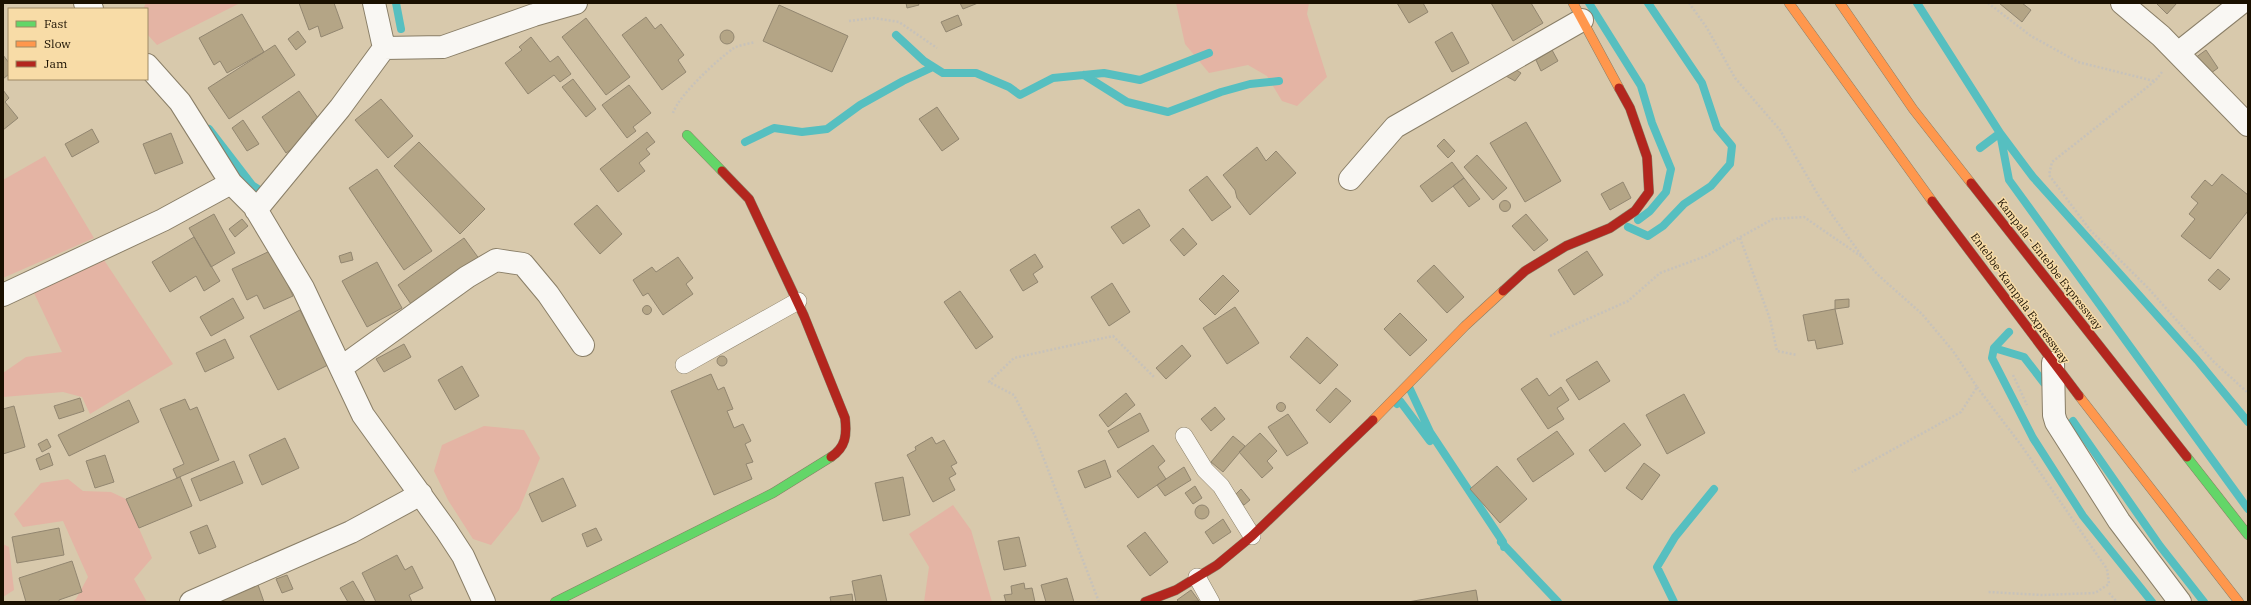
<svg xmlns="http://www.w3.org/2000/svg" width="2251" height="605" viewBox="0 0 2251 605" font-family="'IBM Plex Serif',serif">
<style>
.green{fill:#e4b4a4}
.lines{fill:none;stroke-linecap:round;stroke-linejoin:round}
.stream{stroke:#56bfc0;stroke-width:8}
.building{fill:#b4a586;stroke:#928670}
.lane-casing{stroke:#897e67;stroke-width:18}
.street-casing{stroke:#897e67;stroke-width:24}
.fast-casing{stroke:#897e67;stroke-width:10}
.slow-casing{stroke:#897e67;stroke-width:10}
.jam-casing{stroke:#897e67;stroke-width:10}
.path{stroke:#c7c2ba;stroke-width:2.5;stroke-dasharray:2 2;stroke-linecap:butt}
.lane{stroke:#f9f7f3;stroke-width:17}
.street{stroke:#f9f7f3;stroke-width:22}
.fast{stroke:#63d668;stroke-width:9}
.slow{stroke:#ff974d;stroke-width:9}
.jam{stroke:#b3261e;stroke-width:9}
.labels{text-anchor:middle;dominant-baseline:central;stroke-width:3;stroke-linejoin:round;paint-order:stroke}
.street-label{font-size:11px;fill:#1a1000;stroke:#f8dca7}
</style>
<rect width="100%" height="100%" fill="#d8c9ac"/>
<path class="green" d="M146,3H240L157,45L147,34V9H143Z
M1176,3H1309L1307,14L1327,77L1297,106L1282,101L1267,76L1248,65L1209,73L1185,44Z
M45,156L94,238L3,278V180Z
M104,260L173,364L90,414L82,397L63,392L3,397V373L26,357L62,352L34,293Z
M484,426L524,430L540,458L519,510L491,545L473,539L448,500L434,471L442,445Z
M68,479L83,491L111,492L126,499L152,558L134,579L147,602H72L76,599L88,577L63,521L23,527L14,514L41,483Z
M953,505L971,530L992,602H924L929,567L909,534Z
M3,544L9,547L14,590L3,597Z"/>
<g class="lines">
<path class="stream" d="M396,3L401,29
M1589,3L1641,86L1652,123L1671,169L1666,192L1650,211L1638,220
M1917,3L2000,133L2033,177L2197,360L2248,422
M896,35L924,61L943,73H976L1009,87L1020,95L1053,78L1104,73L1140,80L1209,53
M1084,75L1127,102L1168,112L1221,92L1250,84L1279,81
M209,129L252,185L266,194
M745,142L774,128L802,132L827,129L860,105L903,81L933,67
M1980,148L2000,133L2009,180L2248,509
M1628,227L1648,236L1663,226L1684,204L1711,186L1730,164L1732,146L1717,128L1702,83L1648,3
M2009,332L1994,348L1992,358L2033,438L2083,516L2152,602
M1994,348L2024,357L2044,383
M1409,387L1430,432L1503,542L1504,547
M1397,404L1400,401L1430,441
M2073,421L2160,546L2204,602
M1501,542L1558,602
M1674,602L1657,567L1675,537L1714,489"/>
</g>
<path class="building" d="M299,3H334L343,28L321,37L318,26L309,30Z
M906,3H918L919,5L907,8Z
M960,3H978L963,9Z
M1397,3H1423L1428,12L1409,23Z
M1491,3H1531L1543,23L1513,41Z
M1999,3H2022L2031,10L2022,22Z
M2156,3H2177L2167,14Z
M779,5L848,36L832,72L763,41Z
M242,14L264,52L227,73L220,61L214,65L199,38Z
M958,15L962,25L946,32L941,22Z
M646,17L655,29L661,24L684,55L678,60L686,72L662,90L622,35Z
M586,18L630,77L606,95L562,37Z
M720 37a7 7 0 1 1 14 0a7 7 0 1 1-14 0Z
M298,31L306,42L296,50L288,39Z
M1452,32L1469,63L1452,72L1435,42Z
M531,37L550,62L558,56L571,74L560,82L554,75L528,94L505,63L522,50L519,47Z
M275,45L295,75L229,119L208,88Z
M1552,50L1558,61L1541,71L1536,60Z
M2206,50L2218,68L2207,76L2195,58Z
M3,55L9,63V74L3,79Z
M1512,67L1521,73L1515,81L1506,76Z
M573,79L596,109L586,117L562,87Z
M629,85L651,113L633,127L636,131L627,138L602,105Z
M3,90L9,98L5,102L18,118L3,130Z
M299,91L318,118L311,123L317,131L286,153L262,117Z
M381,99L413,136L388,158L355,120Z
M937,107L959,139L942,151L919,119Z
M243,120L259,144L247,151L232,128Z
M1526,122L1561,181L1525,202L1490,143Z
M92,129L99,142L72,157L65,144Z
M647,132L655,142L646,149L650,154L639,163L645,171L618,192L600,169Z
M171,133L183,163L155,174L143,144Z
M1444,139L1455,151L1448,158L1437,146Z
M419,142L485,209L460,234L394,166Z
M1257,147L1266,161L1276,151L1296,173L1250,215L1237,198L1235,190L1223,175Z
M1477,155L1507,188L1493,200L1464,167Z
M1452,162L1464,178L1432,202L1420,186Z
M377,169L432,251L404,270L349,188Z
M2222,174L2248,195V211L2210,259L2181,236L2195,219L2189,214L2198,203L2191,197L2205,180L2212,186Z
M1207,176L1231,207L1212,221L1189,190Z
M1464,178L1480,199L1469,207L1453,186Z
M1623,182L1631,198L1610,210L1601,194Z
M1499.5 206a5.5 5.5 0 1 1 11 0a5.5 5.5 0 1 1-11 0Z
M597,205L622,234L600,254L574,224Z
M1139,209L1150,226L1123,244L1111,227Z
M214,214L235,253L211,267L189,228Z
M1526,214L1548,240L1534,251L1512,226Z
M242,219L248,226L235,237L229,229Z
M1183,228L1197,244L1184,256L1170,240Z
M194,237L220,281L204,291L196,276L170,292L152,262Z
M464,238L480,260L413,307L398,285Z
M272,250L293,296L264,309L257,295L247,300L232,269Z
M1587,251L1603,275L1574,295L1558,270Z
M351,252L353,260L341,263L339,256Z
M1035,254L1043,267L1033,274L1038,282L1023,291L1010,270Z
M678,257L693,278L686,284L693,294L663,315L648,293L643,296L633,280L652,267L656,272Z
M377,262L402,308L367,327L342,281Z
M1434,265L1464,297L1447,313L1417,281Z
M2218,269L2230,279L2220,290L2208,280Z
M1223,275L1239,291L1215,315L1199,299Z
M1112,283L1130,312L1109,326L1091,297Z
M960,291L993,337L976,349L944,302Z
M233,298L244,318L211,336L200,317Z
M1849,299V307L1835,309V300Z
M642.5 310a4.5 4.5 0 1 1 9 0a4.5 4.5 0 1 1-9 0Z
M1235,307L1259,343L1227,364L1203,328Z
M1835,309L1843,344L1817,349L1815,340L1808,341L1803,315Z
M300,310L328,365L278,390L250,336Z
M1400,313L1427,340L1410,356L1384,329Z
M1307,337L1338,365L1320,384L1290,357Z
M225,339L234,358L205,372L196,353Z
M404,344L411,357L384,372L376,359Z
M1182,345L1191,356L1166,379L1156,368Z
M717 361a5 5 0 1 1 10 0a5 5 0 1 1-10 0Z
M1597,361L1610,381L1579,400L1566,380Z
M462,366L479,396L455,410L438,380Z
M711,374L718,390L724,387L733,409L727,411L734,428L743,424L751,441L745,444L753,462L746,464L752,479L714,495L671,391Z
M1537,378L1549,396L1561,387L1569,400L1557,408L1564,419L1548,429L1521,389Z
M1336,388L1351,401L1330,423L1316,410Z
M1126,393L1135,405L1108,427L1099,415Z
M1684,394L1705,433L1667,454L1646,415Z
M80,398L84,411L59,419L54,406Z
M185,399L190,410L197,407L219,460L177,478L173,469L184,464L160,409Z
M129,400L139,422L69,456L58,435Z
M1276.5 407a4.5 4.5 0 1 1 9 0a4.5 4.5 0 1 1-9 0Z
M14,406L25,447L3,454V409Z
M1215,407L1225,419L1211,431L1201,419Z
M1140,413L1149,431L1118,448L1108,431Z
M1288,414L1308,443L1287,456L1268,427Z
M1624,423L1641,445L1605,472L1589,450Z
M1557,431L1574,454L1533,482L1517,459Z
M1260,433L1277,451L1267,461L1273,468L1262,478L1239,452Z
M1233,436L1245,446L1223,472L1211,462Z
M932,437L936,444L944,440L957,463L951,466L956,474L949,478L955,490L933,502L907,455L916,450L915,447Z
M285,438L299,468L262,485L249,455Z
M47,439L51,447L42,452L38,444Z
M1153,445L1165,461L1158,467L1166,479L1138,498L1117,471Z
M49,453L53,465L40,470L36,459Z
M105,455L114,482L95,488L86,461Z
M1105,460L1111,477L1085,488L1078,471Z
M234,461L243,483L200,501L191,479Z
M1644,463L1660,475L1642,500L1626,488Z
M1497,466L1527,499L1500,523L1470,489Z
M1184,467L1191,480L1165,496L1157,485Z
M180,477L192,506L139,528L126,499Z
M903,477L910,515L883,521L875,483Z
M563,478L576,506L542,522L529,494Z
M1195,486L1202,498L1193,504L1185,493Z
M1241,489L1250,500L1244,505L1235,495Z
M1195 512a7 7 0 1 1 14 0a7 7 0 1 1-14 0Z
M1223,519L1231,532L1213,544L1205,532Z
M207,525L216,547L199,554L190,532Z
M59,528L64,555L17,563L12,537Z
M596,528L602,540L587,547L582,534Z
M1145,532L1168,562L1150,576L1127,546Z
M1019,537L1026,566L1004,570L998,541Z
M397,555L405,570L412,566L423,588L409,595L412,602H376L362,573Z
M72,561L82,592L59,600V602H26L19,578Z
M287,575L293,589L282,593L276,579Z
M881,575L887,602H856L852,581Z
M1067,578L1074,602H1046L1041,585Z
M353,581L365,602H348L340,588Z
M257,582L264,602H219L217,597Z
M1024,583L1025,589L1032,588L1035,602H1006L1004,595L1012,594L1011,586Z
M1191,590L1199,601L1179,602L1177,600Z
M1476,590L1478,602H1408Z
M852,594L853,602H831L830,597Z"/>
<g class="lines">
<g class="lane-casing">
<path id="lane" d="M684,365L798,301
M1184,436L1205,470L1221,486L1252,536
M1197,577L1211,602"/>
</g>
<g class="street-casing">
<path id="street" d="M85,3L92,9
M2122,3L2161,36L2248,125
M384,48L443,47L534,15L576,3
M2178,53L2241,3
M147,65L180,102L231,183L254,206L303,288L363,415L446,530L463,556L484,602
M1350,179L1395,127L1582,20
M256,210L340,108L384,48L374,3
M3,295L163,220L231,183
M2053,363L2054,415L2056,422L2119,521L2180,602
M342,367L467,277L496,260L523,264L548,294L583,345
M191,602L351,532L421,494"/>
</g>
<g class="fast-casing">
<path id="fast" d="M687,135L722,171
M2187,457L2248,535
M555,602L773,493L831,457"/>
</g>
<g class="slow-casing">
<path id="slow" d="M1573,3L1619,88
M1789,3L1932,201
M1840,3L1913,109L1971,183
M2079,396L2239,602
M1373,420L1465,326L1503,291"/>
</g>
<g class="jam-casing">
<path id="jam" d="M722,171L749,199L804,316L845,418C847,435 846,447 831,457
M1971,183L2187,457
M1932,201L2079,396
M1503,291L1525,271L1566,246L1610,228L1635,211L1649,192L1647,157L1630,108L1619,88
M1145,602L1176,590L1217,565L1252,536L1373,420"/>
</g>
<path class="path" d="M1689,3L1707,28L1735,78L1780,130L1820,198L1864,259L1877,274L1922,314L1953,351L1977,387L1961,412L1852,472
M1988,3L2031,36L2078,62L2154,81
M849,21L874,18L899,22L937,48
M2162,72L2155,81L2052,162L2049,175L2090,230L2148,288L2213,361L2248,393
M673,113C679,95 718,59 734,48C739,45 748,44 755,42
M1740,238L1770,319L1777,351L1797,355
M1550,336L1628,301L1660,273L1706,256L1773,219L1804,217L1862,257
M2013,375L2027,405
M1977,387L2021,445L2107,569L2109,584L2095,593L2042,595L1988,592
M2109,593L2117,602
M1099,602L1035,436L1014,395L989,382L1014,358L1113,336L1155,378"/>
<use href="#lane" class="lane"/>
<use href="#street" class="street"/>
<use href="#fast" class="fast"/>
<use href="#slow" class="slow"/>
<use href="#jam" class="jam"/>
</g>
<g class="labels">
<g class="street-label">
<text transform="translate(2050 264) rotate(52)">Kampala - Entebbe Expressway</text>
<text transform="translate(2020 298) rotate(54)">Entebbe-Kampala Expressway</text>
</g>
</g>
<rect width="2251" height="605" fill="none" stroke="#1a1000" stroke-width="8"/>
<rect x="8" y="8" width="140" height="72" fill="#f8dca7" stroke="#9f8a64"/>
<rect x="16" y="21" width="20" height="6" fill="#63d668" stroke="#9f8a64"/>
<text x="44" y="28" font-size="12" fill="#1a1000">Fast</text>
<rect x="16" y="41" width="20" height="6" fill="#ff974d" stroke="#9f8a64"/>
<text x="44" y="48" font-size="12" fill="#1a1000">Slow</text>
<rect x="16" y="61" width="20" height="6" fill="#b3261e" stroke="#9f8a64"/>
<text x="44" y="68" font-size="12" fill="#1a1000">Jam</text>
</svg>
